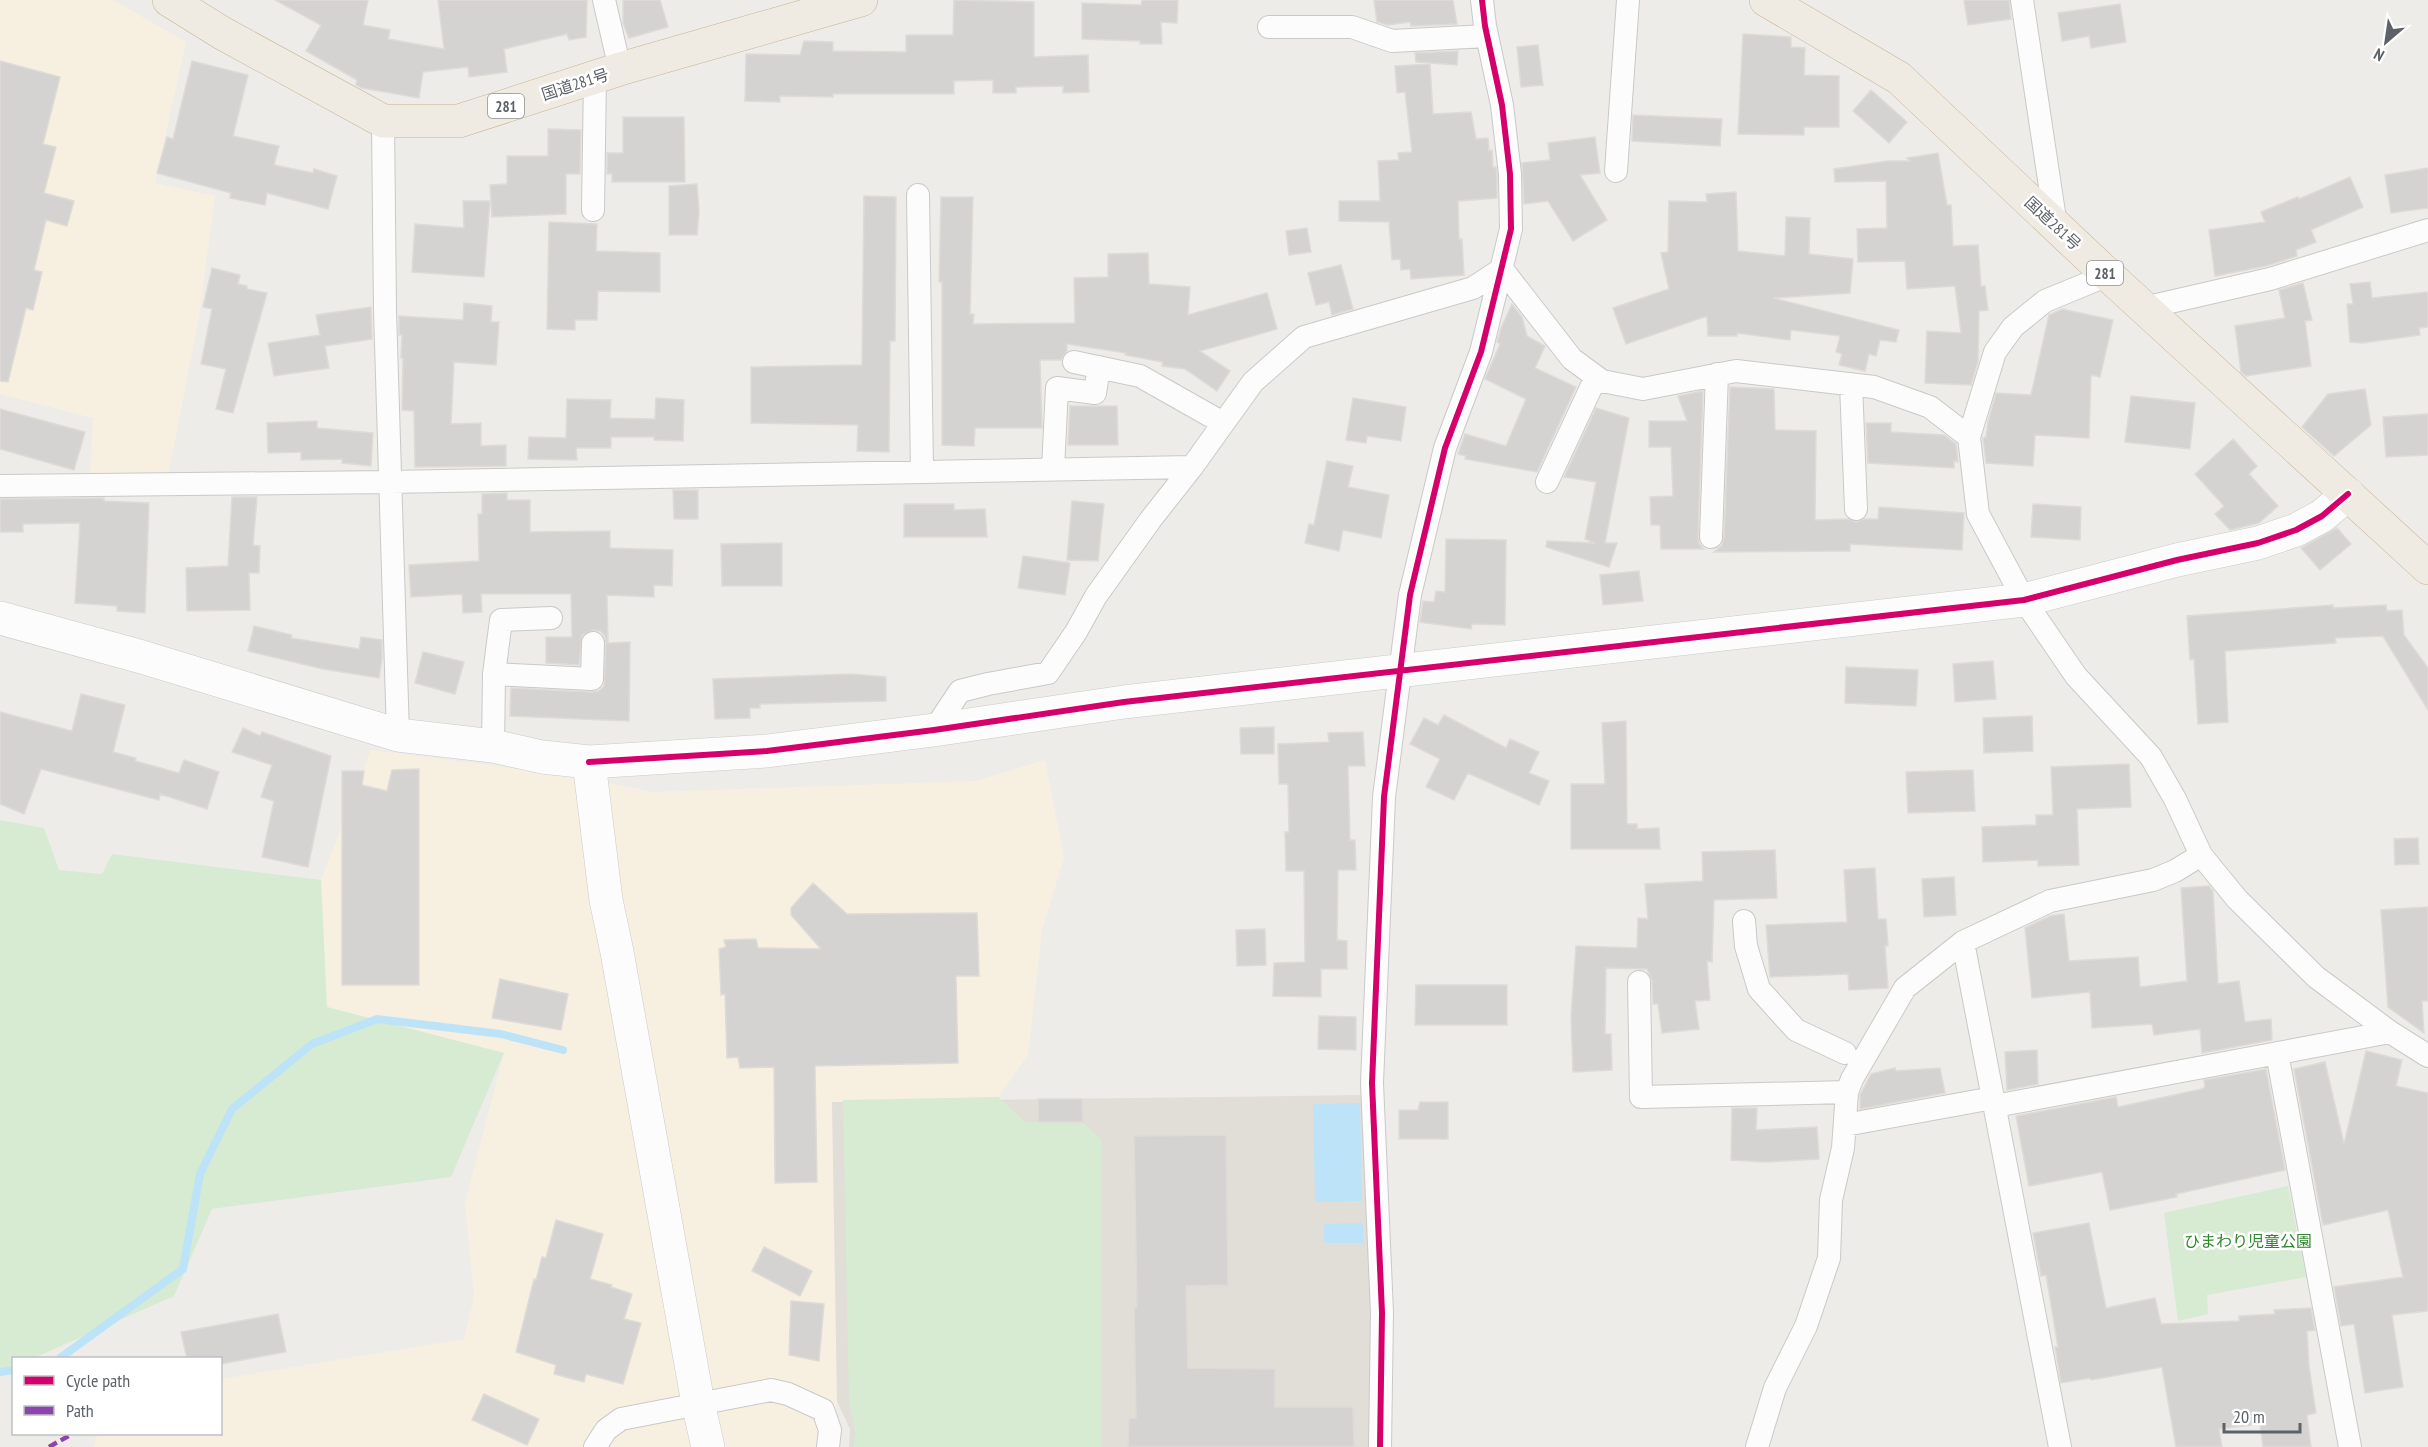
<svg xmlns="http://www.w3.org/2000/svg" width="2428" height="1447" viewBox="0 0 2428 1447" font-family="'PT Sans Narrow','Noto Sans JP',sans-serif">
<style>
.commercial{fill:#f7f0e1}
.education{fill:#e1ded8}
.green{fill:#d6ebd2}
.water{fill:#bce3f8}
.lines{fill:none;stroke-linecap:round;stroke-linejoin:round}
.stream{stroke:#bce3f8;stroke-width:8}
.building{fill:#d5d3d1;stroke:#dedbd7;stroke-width:1.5}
.street-casing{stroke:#c9c9c9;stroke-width:24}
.secondary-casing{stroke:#cacaca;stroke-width:34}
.highway-casing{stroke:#c6b394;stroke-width:34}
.street{stroke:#fcfcfc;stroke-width:22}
.secondary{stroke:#fcfcfc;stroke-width:33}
.highway{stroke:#f0ebe2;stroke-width:33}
.quiet{stroke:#8e44ad;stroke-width:4.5;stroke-dasharray:9 4.5;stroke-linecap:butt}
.cycleway-casing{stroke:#fff;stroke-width:10}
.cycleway{stroke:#d6006c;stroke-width:6}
.labels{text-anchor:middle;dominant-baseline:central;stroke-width:5;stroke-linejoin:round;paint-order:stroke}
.shield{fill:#fff;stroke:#8e9195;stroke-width:1.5}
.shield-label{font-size:15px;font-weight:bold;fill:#5d6267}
.street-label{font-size:16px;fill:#5d6267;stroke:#fff}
.park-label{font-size:16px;fill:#2f862d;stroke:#fff}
</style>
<rect width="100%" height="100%" fill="#eeece8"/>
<path class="commercial" d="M0,0H113L186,42L155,183L215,196L199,317L165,492L90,474L93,418L0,394Z
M371,750L574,776L652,792L976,781L1045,760L1064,858L1042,930L1028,1055L998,1097L832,1102L837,1401L831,1447H94L97,1434H220L221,1379L464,1339L474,1297L465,1203L504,1053L326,1007L321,880Z"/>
<path class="education" d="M1367,1095L1373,1447H849L850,1429L837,1401L832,1102Z"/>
<path class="green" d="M0,820L44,828L59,870L102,874L112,854L321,880L327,1007L504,1053L451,1177L212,1209L174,1296L34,1358H14L13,1368L0,1374Z
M998,1097L1025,1122L1083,1123L1101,1139V1447H854L855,1433L849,1400L843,1100Z
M2288,1186L2306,1277L2207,1295L2208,1314L2178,1321L2164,1213Z"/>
<path class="water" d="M1360,1103L1362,1201L1315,1202L1313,1104Z
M1363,1223V1243H1324V1224Z"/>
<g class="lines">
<path class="stream" d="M60,1358L183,1269L200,1174L232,1109L312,1044L377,1019L501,1034L563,1050
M0,1372L14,1370"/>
</g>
<path class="building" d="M275,0H368L363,25L390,30L388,39L444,49L438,0H587L586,37L569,40L567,34L504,49L507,72L469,77L468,67L423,72L419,98L362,88L356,85L357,80L306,51L321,25Z
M623,0H660L668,27L629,38L623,23Z
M954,0L1034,2V57L1088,55L1089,92L1063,93V86L1016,87V93H993V80L954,81V94H833V97L780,96V102L745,101L746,54L800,55L804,41L833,42V51L906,52V35H953Z
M1142,0H1178L1177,23L1161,22L1162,44H1140V41L1082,39V3L1141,5Z
M1374,0H1453L1457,24L1411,26L1410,22L1388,25L1377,22Z
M1964,0H2009L2011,19L1968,25Z
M2120,4L2126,42L2091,48L2089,36L2062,41L2058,13Z
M1743,34L1791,37V47L1805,48L1804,75L1839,76V127H1804V135L1738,134Z
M1538,45L1543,85L1521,87L1517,47Z
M1458,51L1457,65L1416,62L1415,53Z
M0,61L60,77L43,144L56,147L44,193L74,201L67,226L46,220L34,270L42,272L33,310L26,308L8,382L0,381Z
M192,61L248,75L233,136L279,146L274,165L313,173L314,169L337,176L328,209L267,193L265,205L230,198L231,193L157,173L167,137L173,139Z
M1430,64L1433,114L1471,112L1476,139L1488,138L1489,151L1492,150L1493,167H1496L1497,175V198L1458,201L1459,239H1462L1464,275L1411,279L1410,269L1401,270L1400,259L1392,260L1389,222L1339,221V201H1380L1378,161L1399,160L1398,153L1412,152L1405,92L1397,93L1395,66Z
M1871,90L1907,122L1889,143L1853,111Z
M1633,115L1722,119L1720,146L1632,141Z
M623,117H684L685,182H612V174H607V153H623Z
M548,129L581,130L580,174H566V214L492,217L490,185L507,184V156H548Z
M1595,137L1600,173L1580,175L1607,220L1573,241L1548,201L1524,204L1522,163L1550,160L1548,143Z
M1938,153L1947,205H1951L1953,246L1978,245L1981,286H1985L1988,310L1979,311L1978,362L1971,385L1925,383L1927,331L1961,333L1955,286L1907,289L1905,261L1858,262L1857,229L1887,228L1886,181L1835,182L1834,169L1888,161H1910L1907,158Z
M2428,168V208L2391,213L2385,175Z
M2350,177L2363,207L2311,230L2316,242L2296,250L2297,256L2266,266L2215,276L2209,230L2265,222L2261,212L2298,197L2299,199Z
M697,184L699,211L697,235H669V186Z
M1736,192L1738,251L1785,256L1786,217L1810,218L1809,254L1853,259L1850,293L1773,298L1899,330L1896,342L1880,340L1876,356L1869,354L1865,371L1839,365L1842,354L1836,352L1840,336L1791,330L1790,340L1737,333V336H1708L1707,316L1626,344L1613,308L1669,289L1661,253L1668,252L1669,201L1707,202L1706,194Z
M864,196L896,197L895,341H890L889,452L857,451L858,425L751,423V367L862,365Z
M941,197H973L970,314H974L973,324L1075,323L1074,278L1108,277V254L1148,253L1149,284L1190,287L1188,315L1267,293L1277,329L1200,351L1230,371L1217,391L1185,369L1162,366L1163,362L1125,355L1126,353L1067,344V351L1061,360H1040L1042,428H975L974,446L942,445V282H939Z
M463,201H490L484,277L412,272L415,224L464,228Z
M549,222L597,224L596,251L660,253V292L598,291L597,320H575V330L547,329Z
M1307,228L1311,252L1289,255L1286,231Z
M1341,265L1353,309L1332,315L1329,302L1316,305L1308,273Z
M212,268L240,275L238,284L247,286V289L267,293L233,413L216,409L226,369L201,364L212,309L203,307Z
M2370,282L2372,298L2428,292V327L2419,328L2420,335L2362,343L2350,342L2347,304H2353L2350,284Z
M2303,283L2312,320L2305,321L2311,366L2246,376L2241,372L2235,326L2285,318L2279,290Z
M464,303L492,306L491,322H499L496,365L454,362L451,424L481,423V446L506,445V466L415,467L414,411L402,410L403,358H401L402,335H399V316L463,320Z
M1512,304L1522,317L1527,336L1545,346L1535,368L1576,387L1537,472L1465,459L1466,456L1458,454L1465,434L1506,446L1526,399L1485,379L1500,344L1497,342L1501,328Z
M371,307L372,339L325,346L329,368L274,376L268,343L320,335L316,315Z
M2062,309L2113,320L2100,377L2091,375L2089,438L2035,435L2033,466L1986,463L1983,438L1986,437L1988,422L1996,393L2031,395L2049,315Z
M1730,387L1774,389L1775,430L1816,431L1815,520L1848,519L1856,522L1864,519H1878L1879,507L1964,513L1962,550L1850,544V551L1714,552L1722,545L1724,537Z
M2365,389L2371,425L2334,456L2302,427L2328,394Z
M1703,391L1698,537L1699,544L1704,549H1661L1660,525H1651L1650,497L1673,496L1671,447H1649V421H1687L1678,396Z
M2131,396L2195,403L2190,449L2125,442Z
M656,398L684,400L683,441L654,440V437H611V448H576L577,460L528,459L529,437L566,438L567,399L611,400L610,418L655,419Z
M1353,398L1406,407L1401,441L1367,436L1366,443L1346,440Z
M1070,406H1117L1118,445H1068Z
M1596,408L1629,418L1605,543H1617L1609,567L1546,547L1547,541L1595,543L1585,539L1596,482L1564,477Z
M0,409L85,432L74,470L0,449Z
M2428,414V455L2386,457L2383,417Z
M317,421V428L373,433L371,466L342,463V459L301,460V452L268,453L267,423Z
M1866,423H1891V432L1944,435L1956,444L1958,462L1954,461V468L1868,463Z
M2233,439L2257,466L2249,474L2278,506L2259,523L2230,530L2215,514L2224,506L2195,474Z
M1327,461L1353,466L1348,487L1389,495L1381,538L1343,530L1339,551L1305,543L1309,524L1314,525Z
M673,490H698V519H674Z
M507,493V500H530V532L610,531V548L673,550L672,586L654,585V597L607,595L608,643L630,642L629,721L510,716L511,688L591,692L599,691L604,686L606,643L605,636L600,631L593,630L582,635L579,665L546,663V637H572L571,594H481L482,612L463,613L462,594L411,597L409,565L479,561L478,514H482V494Z
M232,497H257L253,545L260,546L259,573H249L250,610L187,611L186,568L228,566Z
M104,498V501L149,503L145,613L117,611V606L75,603L80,523L23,524V532H0V499Z
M1072,501L1104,504L1098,561L1067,560Z
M904,504H954V510L985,509L987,537H904Z
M2033,504L2081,507L2080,540L2031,537Z
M2337,528L2351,544L2320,570L2301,548Z
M1446,539L1506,540L1505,625L1472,624L1471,629L1420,622L1423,601L1434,602L1436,591L1445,592Z
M782,543V586H722L721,544Z
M1023,556L1070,563L1065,595L1018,588Z
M1639,571L1643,601L1603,605L1600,575Z
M2333,605V608L2386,605L2387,611L2402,610L2404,635L2428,668V710L2383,636L2335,638L2336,643L2225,651L2228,722L2198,724L2194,659L2190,660L2187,616Z
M254,626L292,635L291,638L359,649L361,637L382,640V659L379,678L323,669L248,651Z
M423,652L464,662L455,694L415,683Z
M1993,661L1996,699L1955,702L1953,664Z
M1846,667L1918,670L1916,706L1845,703Z
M851,674L886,677V701L760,704V708H750V718L715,719L713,679Z
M81,694L125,705L113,752L136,758L135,761L179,773L184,760L219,772L207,809L160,794L159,800L41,769L24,814L0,804V712L72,731Z
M1444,715L1506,748L1510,739L1539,752L1529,773L1549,781L1539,805L1468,773L1454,800L1426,787L1440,759L1410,744L1424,718L1438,725Z
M2032,716L2033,751L1984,753L1983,718Z
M1626,721L1627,824H1637V829L1659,828L1660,849H1571V784H1605L1602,723Z
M1274,727V754H1241L1240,728Z
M243,728L260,736L262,732L331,756L308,867L262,857L274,801L261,797L272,765L232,752Z
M1363,732L1365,766H1348L1350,840H1355L1356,870H1338L1337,940L1347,941V969H1321V997L1273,996L1274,963L1305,962L1304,871H1286L1285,832H1289L1288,784H1279L1278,744L1329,742L1328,733Z
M2129,764L2131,807L2077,809L2079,865L2038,866V860L1983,862L1982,827L2036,825V815H2053L2051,767Z
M419,769V985H342V771H364L362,785L387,791L392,770Z
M1973,770L1975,811L1908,813L1906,772Z
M2418,838L2419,864L2395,865L2394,839Z
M1775,850L1777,898L1714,900L1712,962L1707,961L1710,1000L1695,1001L1699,1029L1662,1033L1658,1004H1653L1652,981L1647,969L1606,968L1605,1034H1611L1612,1070L1573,1072L1571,1017L1576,946L1637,948L1638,918L1648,919L1645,884L1703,881L1702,852Z
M1875,868L1878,919H1886L1888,946H1885L1888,988L1849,990L1848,974L1770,977L1766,925L1847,922L1844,870Z
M1954,877L1956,915L1924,917L1922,879Z
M813,883L847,914L977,913L979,976H956L958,1063L815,1066L817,1182L775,1183L774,1067L740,1068L738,1057L727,1058L725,994L721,995L719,949L726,947L724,940L756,939L758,948L821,949L791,915V908Z
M2209,886L2213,891L2218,984L2239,981L2245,1022L2271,1019L2272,1040L2202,1053L2200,1029L2154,1035L2152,1024L2092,1028L2090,992L2032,998L2025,928L2050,916L2064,914L2069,961L2138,957L2140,987L2187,981L2181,888Z
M2428,907V1001H2422L2424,1033L2388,1007L2381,910Z
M1265,929L1266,965L1237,966L1236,930Z
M500,979L568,994L561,1030L492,1018Z
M1416,985H1507V1025H1415Z
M1319,1016L1356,1017V1050L1318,1049Z
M2037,1050L2038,1084L2007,1090L2005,1052Z
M2366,1051L2402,1060L2396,1086L2428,1093V1311L2392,1315L2403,1387L2365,1393L2354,1324L2341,1326L2334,1287L2403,1277L2388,1210L2323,1225L2294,1069L2325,1062L2344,1144Z
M1895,1068L1896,1071L1940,1068L1945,1093L1860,1109V1095L1871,1074Z
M2266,1069L2285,1170L2176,1194L2177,1197L2110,1210L2102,1172L2029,1186L2016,1116L2116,1097L2118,1107L2202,1089L2205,1087L2204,1080Z
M1038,1099H1082L1083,1122H1038Z
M1420,1102H1448V1139H1399V1110H1418Z
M1732,1108H1757L1756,1130L1817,1127L1819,1159L1764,1162L1731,1160Z
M1226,1135L1228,1285L1186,1286L1188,1368L1275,1369V1407H1353L1354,1447H1128L1129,1418H1136L1134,1308L1137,1307L1134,1136Z
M556,1220L603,1234L590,1279L612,1285L611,1287L632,1294L624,1319L641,1323L623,1384L586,1374L584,1382L554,1374L556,1365L516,1352L534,1279L536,1280L542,1257L546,1258Z
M2089,1223L2106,1308L2155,1298L2161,1324L2239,1321V1316L2275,1314L2274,1310L2311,1308L2315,1330L2307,1331L2309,1366L2316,1413L2307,1415L2311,1447H2263L2260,1424L2219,1429L2222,1447H2176L2162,1367L2091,1380L2090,1378L2061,1383L2055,1347H2058L2046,1275L2041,1276L2033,1233Z
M764,1247L812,1271L800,1296L752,1271Z
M791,1301L824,1304L819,1361L789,1355Z
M278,1314L286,1352L220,1364V1359H187L181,1332Z
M484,1394L539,1419L527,1445L472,1420Z"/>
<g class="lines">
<g class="street-casing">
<path id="street" d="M604,0L620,69
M2022,0L2056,226
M1269,27H1352L1392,41L1487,36
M383,121L385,311L398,735
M1616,171L1628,0
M918,195L922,472
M593,210L595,78
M1502,269L1572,359L1602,381L1643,389L1736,371L1874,387L1930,407L1969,437
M2108,275L2045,301L2013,327L1995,352L1969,437L1978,514L2024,600L2076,676L2151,757L2175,799L2201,855L2237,899L2316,977L2390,1032L2428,1056
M2144,308L2270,279L2428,230
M1074,362L1140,376L1223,423
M1851,384L1856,509
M1053,469L1057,388L1095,393L1099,367
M1547,482L1596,377
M0,486L390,482L1192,467
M1711,537L1717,374
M494,674L592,679L593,643
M934,730L960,691L988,684L1048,673L1076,632L1096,596L1151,519L1192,467L1253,382L1304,337L1473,288L1502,269
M493,746L494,674L501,620L551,618
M1744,921L1746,946L1759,989L1796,1030L1845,1053
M1963,942L2060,1447
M1639,982L1641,1097L1847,1092
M2277,1053L2350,1447
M1995,1106L2390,1032
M1845,1125L1993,1098
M595,1447L606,1430L621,1419L771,1390L788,1394L823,1410L830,1430L828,1447
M1380,1447L1382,1313L1372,1083L1384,797L1410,595L1445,448L1481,352L1511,229L1510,174L1502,105L1485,26L1482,0
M1757,1447L1775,1388L1806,1326L1829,1258L1831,1200L1843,1148L1847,1092L1852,1079L1905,988L1963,942L2050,901L2153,880L2175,871L2201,855"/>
</g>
<g class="secondary-casing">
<path id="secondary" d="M0,618L142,657L398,735L493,746L542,757L589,762L606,900L617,952L698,1403L708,1447
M589,762L767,751L934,730L1124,702L2024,600L2177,560L2258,543L2296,530L2322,516L2348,494"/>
</g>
<g class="highway-casing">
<path id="highway" d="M169,0L222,33L383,121H459L620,69L861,0
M1766,0L1899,78L2108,275L2428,568"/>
</g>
<use href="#street" class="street"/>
<use href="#secondary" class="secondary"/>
<use href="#highway" class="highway"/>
<path class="quiet" d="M49,1447L72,1434"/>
<g class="cycleway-casing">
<path id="cycleway" d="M589,762L767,751L934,730L1124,702L2024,600L2177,560L2258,543L2296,530L2322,516L2348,494
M1380,1447L1382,1313L1372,1083L1384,797L1410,595L1445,448L1481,352L1511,229L1510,174L1502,105L1485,26L1482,0"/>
</g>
<use href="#cycleway" class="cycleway"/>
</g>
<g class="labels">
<g class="shield">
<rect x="488" y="94" width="36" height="24" rx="4.5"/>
<rect x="2087" y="261" width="36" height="24" rx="4.5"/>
</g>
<g class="shield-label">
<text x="506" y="106">281</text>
<text x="2105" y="273">281</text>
</g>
<g class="street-label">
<text transform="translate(575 84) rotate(-18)">国道281号</text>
<text transform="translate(2053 223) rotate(43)">国道281号</text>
</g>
<g class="park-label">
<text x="2248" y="1241">ひまわり児童公園</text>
</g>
</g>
<rect x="12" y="1357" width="210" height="78" fill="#ffffff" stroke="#bec0c2" stroke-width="1.5"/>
<rect x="24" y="1376" width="30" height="9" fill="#d6006c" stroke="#bec0c2" stroke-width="1.5"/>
<text x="66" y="1387" font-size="18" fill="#5d6267">Cycle path</text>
<rect x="24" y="1406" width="30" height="9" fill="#8e44ad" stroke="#bec0c2" stroke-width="1.5"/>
<text x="66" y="1417" font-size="18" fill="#5d6267">Path</text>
<g transform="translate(2386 42) rotate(209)" stroke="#ffffff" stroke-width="4.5" paint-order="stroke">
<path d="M0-4.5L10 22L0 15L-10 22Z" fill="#5d6267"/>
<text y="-9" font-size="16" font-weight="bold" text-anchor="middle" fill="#5d6267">N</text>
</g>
<path d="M2224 1423v9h76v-9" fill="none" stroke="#5d6267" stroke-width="3"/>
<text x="2233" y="1423" font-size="18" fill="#5d6267" stroke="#ffffff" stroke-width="4.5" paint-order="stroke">20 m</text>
</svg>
